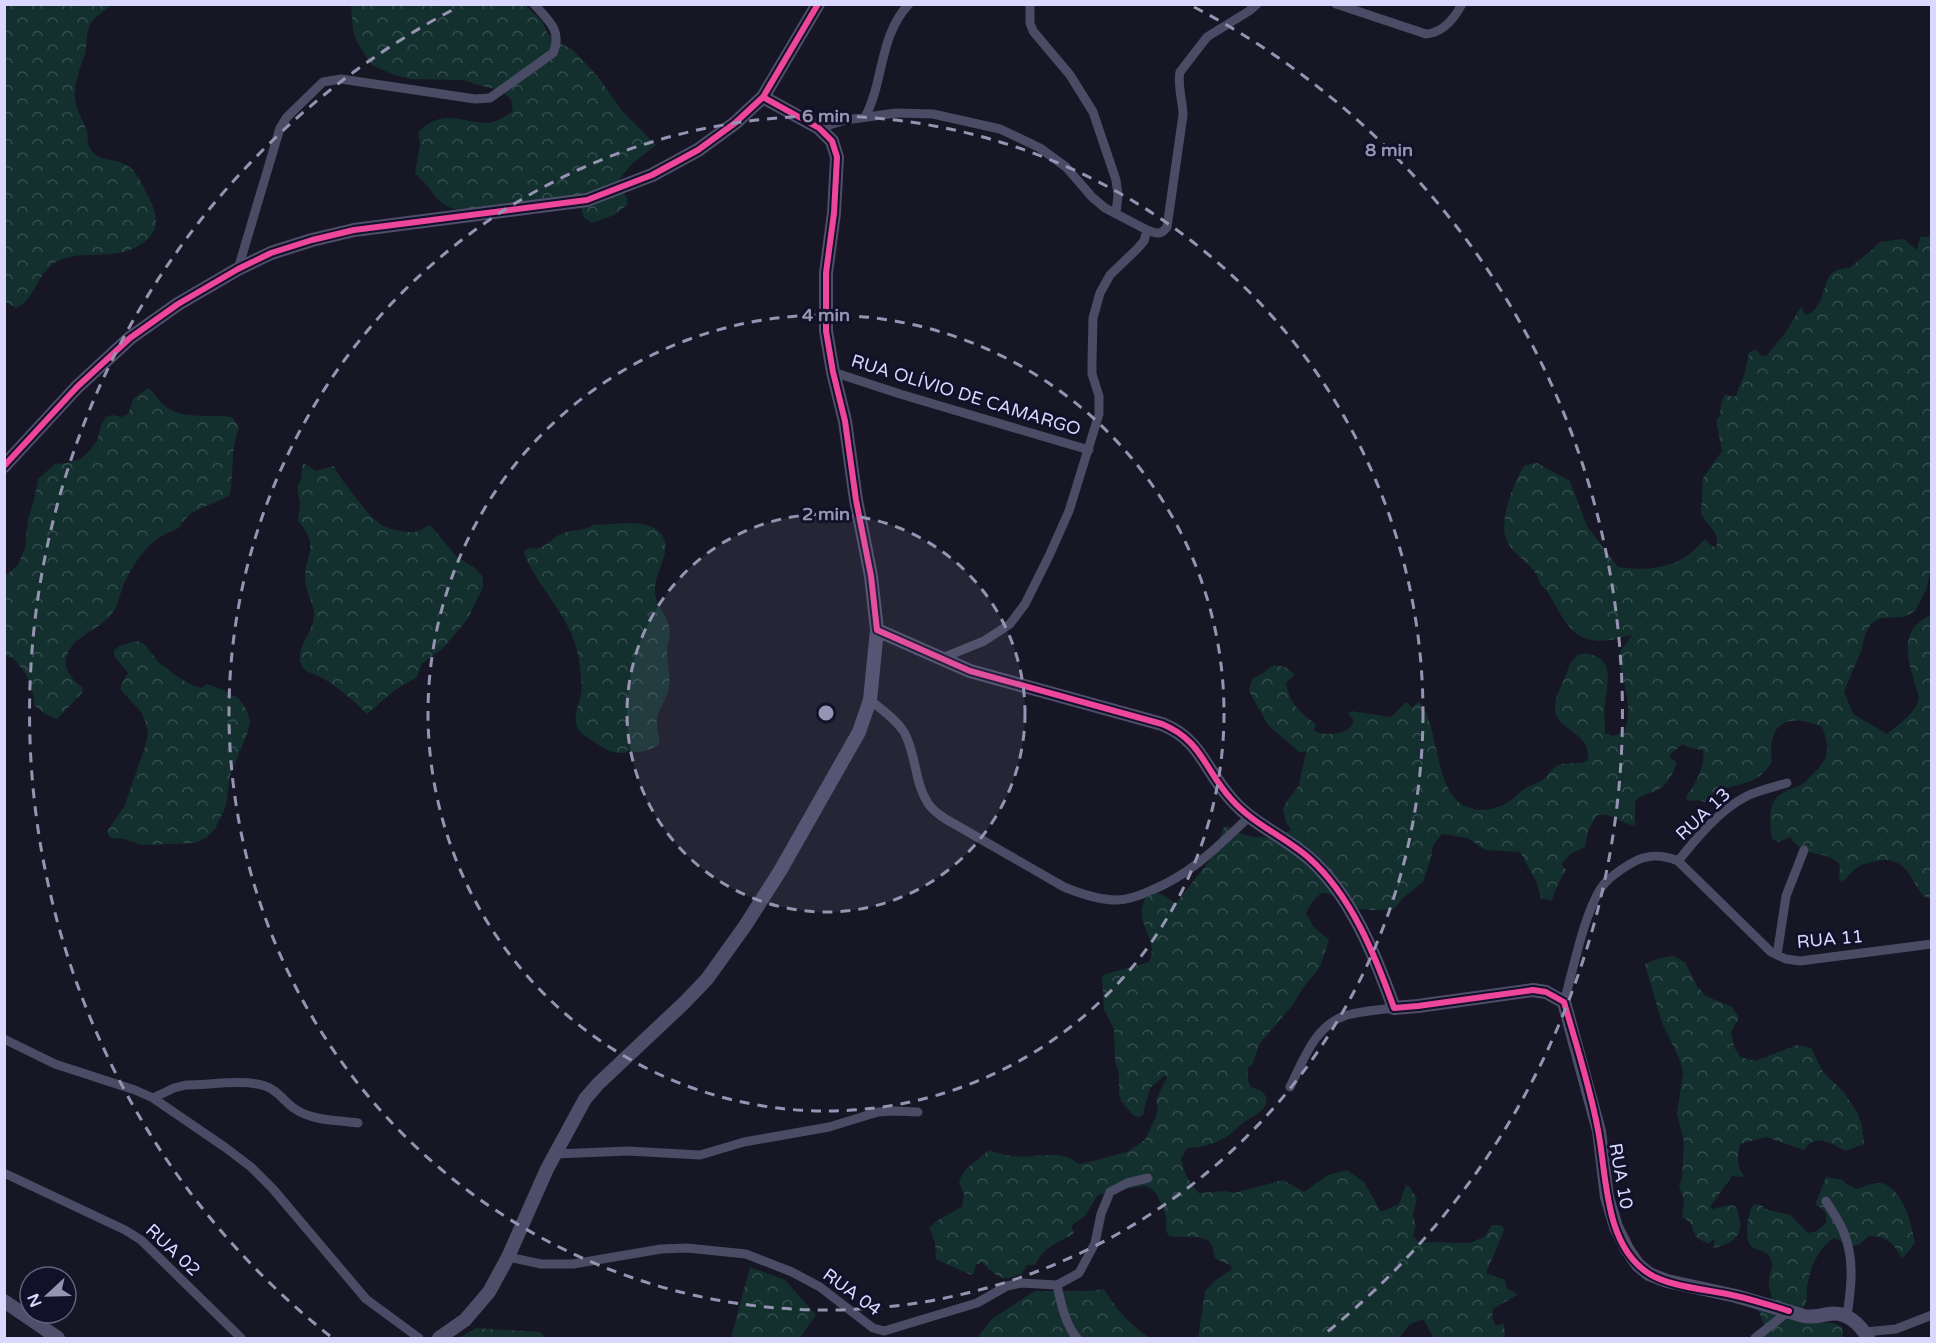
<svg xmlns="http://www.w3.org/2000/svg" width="1936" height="1343" viewBox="0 0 1936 1343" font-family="'Varela Round',sans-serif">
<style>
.forest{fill:url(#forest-crowns)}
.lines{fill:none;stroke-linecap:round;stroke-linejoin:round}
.street{stroke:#4a4b65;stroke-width:9}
.secondary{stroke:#4e4e6b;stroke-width:14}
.cycleway-casing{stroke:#13102a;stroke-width:10}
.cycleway{stroke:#ed469a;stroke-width:6}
.ring{fill:none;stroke:#9694b2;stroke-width:3;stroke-dasharray:10 8}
.labels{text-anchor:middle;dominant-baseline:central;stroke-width:6;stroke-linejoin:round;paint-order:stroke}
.street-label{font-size:18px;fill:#dbd8ff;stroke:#13102a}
.centre{fill:#9694b2;stroke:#13102a;stroke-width:3}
.ring-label{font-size:18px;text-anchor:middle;font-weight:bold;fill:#9694b2;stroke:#13102a;stroke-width:6;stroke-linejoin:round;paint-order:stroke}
</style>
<defs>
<pattern id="forest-crowns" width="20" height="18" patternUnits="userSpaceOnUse" patternTransform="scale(1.5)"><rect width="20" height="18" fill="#13302f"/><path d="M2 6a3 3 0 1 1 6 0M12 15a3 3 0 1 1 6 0" fill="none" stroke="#354d4e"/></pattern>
</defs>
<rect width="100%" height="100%" fill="#171624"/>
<path class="forest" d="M4,5H111C105,12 93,16 89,27C86,35 87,45 85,54C80,68 74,82 75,98C76,111 84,121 87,132C88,138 87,144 91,150C99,162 117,158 128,166C137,172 141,182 146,192C157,213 164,231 138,246C113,261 84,249 58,261C38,270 35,300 16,308L4,301Z
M351,5H525L542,21L548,34L559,43L572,49L599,78L622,111L656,145L632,164L618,181L619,187L627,198V205L614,215L592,223L584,218L580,204L466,211C431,207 438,191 415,174L420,144L418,132C444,108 458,122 487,123C496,123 506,116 513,111L511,99L500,90L477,85L464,80L411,79L397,76L372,65L358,44L353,30Z
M1931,234V564L1927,588L1915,611L1904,617L1880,618L1871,624L1865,634L1862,649L1844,691L1853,714L1887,734C1899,724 1916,713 1919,698C1911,666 1893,633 1931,615V899C1912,898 1914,850 1873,862C1869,863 1863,864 1859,866C1852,870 1848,878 1841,882L1839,877L1840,865C1826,848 1806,861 1790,837L1779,842L1772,839C1770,826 1768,808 1776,798C1782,791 1793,789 1801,785C1805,783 1808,779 1811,776C1829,759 1831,749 1822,727C1789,712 1766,722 1772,762C1770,765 1767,770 1763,773C1745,790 1722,781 1705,802L1698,800L1688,801L1686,797C1695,784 1706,766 1703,750L1690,748L1683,744L1670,754V758L1676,762C1676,768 1674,770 1671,776C1658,797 1650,788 1635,801V826C1620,823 1613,813 1597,815L1588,831L1585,847C1577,851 1565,855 1562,865L1566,870L1558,884L1551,902L1550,900L1541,898L1536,881L1520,852L1485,850L1468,838L1442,834L1433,845L1431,858L1423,882L1403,898L1394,909C1383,910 1367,911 1356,908C1341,903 1341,894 1321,893L1312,902L1306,913L1313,926L1329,940L1320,967L1303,988L1292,1006L1260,1043L1252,1065L1248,1068V1080L1251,1087C1255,1089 1260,1089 1263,1092C1276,1108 1250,1117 1243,1123C1233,1132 1224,1140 1211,1144C1203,1147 1195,1147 1187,1148L1181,1159C1184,1173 1189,1182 1199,1193L1225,1191L1234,1193L1283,1180L1304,1192L1328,1175L1347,1170L1364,1182L1381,1212L1399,1204L1406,1185L1409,1186L1417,1199L1413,1215L1416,1226L1413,1235L1418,1242L1470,1243L1484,1237L1492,1225H1501L1504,1228L1503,1233L1486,1273L1505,1280L1507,1289L1515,1292L1517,1295L1493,1309L1492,1318L1496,1326L1504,1323L1505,1338H1434L1423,1319L1410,1324L1399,1338H1198L1205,1291L1217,1279L1232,1269L1230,1265L1216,1259C1213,1255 1214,1250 1212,1245C1205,1232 1181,1239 1169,1236L1166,1231V1216L1157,1195L1152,1189L1145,1186L1113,1191L1098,1195L1085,1216L1071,1226L1074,1232L1072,1235C1056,1243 1043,1248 1035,1265H1027L1022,1274C1016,1275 1012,1278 1007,1278C998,1279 987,1268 982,1262L976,1265L974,1273L971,1275L936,1259L935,1242L929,1228L938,1220L962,1207L964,1194L959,1182L965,1170L989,1150C996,1153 1004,1155 1012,1156C1032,1159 1061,1148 1077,1163L1081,1164L1127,1152L1145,1140L1157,1114L1158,1108L1156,1100L1167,1077L1164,1076L1150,1088L1143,1114L1140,1117L1134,1116L1121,1101L1119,1095V1075L1115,1060L1114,1029L1104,1009L1102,977L1106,974L1149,962C1161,935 1129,925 1148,893C1158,891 1167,896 1174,903L1177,902L1212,857L1224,827L1227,826C1244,839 1272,842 1291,830L1286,822L1283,809L1287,801L1299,785L1306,752H1299L1268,725L1249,691L1252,679L1263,673L1273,665L1285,667L1295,674L1286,683C1289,702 1298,712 1315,723L1316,726L1313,730C1323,737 1354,736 1353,719L1348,714L1351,711L1391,717L1405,703H1408L1412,708L1419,701C1431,717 1433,737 1438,757C1444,782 1451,808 1480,810C1491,810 1501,807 1510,801C1515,798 1519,792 1524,789C1531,784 1538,784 1545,778C1548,775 1550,771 1554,768C1565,759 1578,767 1588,760C1592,730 1552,731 1555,705C1556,695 1562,684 1566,675C1569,666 1572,656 1582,654C1587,652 1590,654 1595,656C1615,664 1606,688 1605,705C1604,714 1605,723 1605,733L1613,736L1624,732C1634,709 1623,681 1618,657L1621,650L1632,635C1615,639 1599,645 1582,637C1565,628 1558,608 1548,593C1546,590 1542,586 1539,582C1537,577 1540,579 1536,574C1528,561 1512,554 1506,539C1499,520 1514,480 1525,465L1537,463L1570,481L1587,526L1618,567C1640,571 1670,569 1688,555C1694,551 1699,544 1705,539L1712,546L1716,547C1721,531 1706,526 1701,513L1703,478L1722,451L1716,420L1720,416L1721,404L1725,394L1733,397L1736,396L1745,372L1749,353L1755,349L1762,356L1767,355L1786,332L1800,308L1802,307L1804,313L1807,315C1810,313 1813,312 1815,309C1829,294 1820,267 1850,268C1860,258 1871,252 1880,242L1904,239L1917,250L1920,237H1927Z
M148,388C156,394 159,402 165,406C181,420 214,414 232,417L239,428C230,449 234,472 230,495C213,506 188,508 179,528C152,536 134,561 123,586C120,595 117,608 110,616C99,629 77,635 68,652C61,666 71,680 82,687L83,692L57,719L45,714L34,705C34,685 26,672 13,658L5,656V576L18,565L25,548L28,519L34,500L38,479L55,464L67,463L80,459L87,454L97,441L102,423L106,417L112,415L122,417L128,414L133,399Z
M303,463L316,471L334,466C339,477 345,483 352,493C368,512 375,528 402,531C413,533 419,533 428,525L432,527L456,556L475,568L483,577V587L467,620L443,648L422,664L417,677L395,690L367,714C353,700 337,686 320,677C314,674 303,671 301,665C295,647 313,633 314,617C315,605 308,597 306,586C300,556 324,551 298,521L300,504L297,487L301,479Z
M629,523C643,524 657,524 664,539C670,553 656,572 655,587C654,608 668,613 670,630C670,637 667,645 667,652C667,665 671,676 669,688C667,699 659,708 657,718C655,727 661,736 659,745C649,750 638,755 627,750L626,753C622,753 617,753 613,752C606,750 581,735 578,729C572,717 579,706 581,693C583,683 580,672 579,661C574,618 538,590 523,551L527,550V548C547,551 549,538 566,532C575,529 585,531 593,525Z
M135,641C147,642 149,651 156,659C165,669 188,685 201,688L207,684L226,691L239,699L247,710L250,722L247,734L230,776L226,806L215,829L206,838L195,843L141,845L124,839L111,838L108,835V830L124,807L145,747L148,734L146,723L141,712L121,690V685L128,673L114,656V650L120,646Z
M1673,956L1685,962L1697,986L1706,996L1732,1007L1739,1018L1731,1032L1734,1046L1740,1057L1755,1061L1797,1045L1811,1048L1823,1072L1843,1091L1857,1112L1862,1126L1864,1144L1846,1151C1831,1144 1815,1132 1804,1150L1766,1137L1740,1144C1737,1157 1736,1167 1745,1177L1732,1176L1710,1207L1713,1209L1729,1205L1735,1206C1747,1230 1738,1243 1713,1248L1715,1241L1713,1240L1708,1244L1696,1237L1690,1222L1682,1217L1684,1199L1679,1186L1682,1178L1684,1142L1677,1113L1683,1073L1679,1058L1662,1023L1645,964L1660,958Z
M1826,1177L1843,1180L1845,1183L1857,1189C1866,1186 1876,1181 1885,1184C1904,1193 1912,1225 1915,1243L1902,1259C1894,1243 1887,1236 1869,1236L1860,1244L1854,1246L1834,1238C1819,1246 1809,1270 1807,1287C1806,1294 1808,1299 1805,1306L1802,1308L1794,1305L1788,1310L1799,1321L1834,1323L1842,1327L1843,1338H1764V1325L1758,1309L1771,1302C1773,1294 1769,1291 1769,1284C1768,1274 1776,1264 1769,1256C1765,1250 1757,1251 1752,1247C1743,1239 1748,1214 1753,1205L1759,1204L1768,1210L1790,1215L1808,1233L1817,1231L1826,1223C1827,1213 1825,1209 1815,1205Z
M750,1267L785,1280L816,1315L800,1338H731Z
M1104,1289C1115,1308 1131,1326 1150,1338H977L992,1319L1035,1291H1088Z
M476,1328L540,1332L546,1338H459Z"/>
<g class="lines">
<path class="street" d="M1030,4V23L1033,31L1070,75L1093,112L1116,180L1118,195L1116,214
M1336,4L1426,34C1443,33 1454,19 1462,4
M865,117C884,82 879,35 909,4
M819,128L846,120L896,113L933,114L1000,129L1040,148L1066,167L1092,197L1105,208L1147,230
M238,269L280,128L287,117L323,82L341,79L475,99L490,98L553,53C563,31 548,20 534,4
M833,372L900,394L1089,450
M940,659L984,641L1010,624L1025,604L1049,556L1069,511L1099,414V396L1092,374V361L1093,318L1100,293L1110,275L1137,249L1144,241L1147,230C1156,233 1161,236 1167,227L1183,115C1183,103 1177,84 1180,72L1207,37L1249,11L1257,4
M870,700C882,710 896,719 904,732C917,755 914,785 930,806C934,811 940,815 944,818L1064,887C1081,894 1098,900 1117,900C1129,900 1141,895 1152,890C1193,873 1218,846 1250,816
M1678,861C1697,838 1719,810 1747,796C1759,790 1774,787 1787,783
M1777,955L1786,896L1804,850
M1564,1002C1573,971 1585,908 1604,884C1612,875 1620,870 1630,864C1646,854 1661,854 1678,861L1771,952L1786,959L1800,961L1932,944
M4,1039L55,1064L135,1090L153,1098L226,1148L251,1167L273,1189L366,1299L419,1338
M1290,1087C1304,1059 1315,1025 1347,1015C1362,1011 1379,1010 1394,1008
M153,1098L174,1088L186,1085C209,1085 244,1079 265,1086C278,1090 284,1102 295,1109C313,1121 337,1120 358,1123
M555,1154L628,1151L700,1155L744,1142L829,1127L878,1112L894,1111L918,1112
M4,1173L125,1230L141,1240L241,1338
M1826,1201C1832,1211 1840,1222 1844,1233C1855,1261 1851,1288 1847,1316
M508,1257L541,1264H573L661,1249L687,1248L746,1254L792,1272L820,1287L873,1328L884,1331L977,1303L1007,1286L1021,1283L1057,1285L1079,1273L1095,1243L1101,1214L1110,1192L1127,1183L1148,1178
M1057,1285C1061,1303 1065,1324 1077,1338
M1865,1332L1896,1329L1932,1315
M1755,1338L1789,1311"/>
<path class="secondary" d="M4,466L77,387L130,338L178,304L238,269L271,253L312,240L354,230L587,200L652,175L698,150L735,123L763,97L818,4
M877,630L970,671L1162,724C1202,740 1205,771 1232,800C1253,824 1285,837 1309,858C1351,895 1375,955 1394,1008L1418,1006L1533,990L1546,992L1564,1002L1599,1131L1607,1197L1616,1227L1627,1249L1638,1265L1649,1274L1667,1281L1736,1296L1804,1316C1813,1318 1820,1315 1829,1314C1846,1311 1860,1324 1868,1338
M4,1301L58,1338
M439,1338L465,1320L489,1292L508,1257L547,1169L585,1099L598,1084L685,1002L707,979L745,926L780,871L859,732L870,700L877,630L871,576L856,500L845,421L833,372L826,331V273L834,213L837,157L832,141L819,128L763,97"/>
<g class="cycleway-casing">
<path id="cycleway" d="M763,97L819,128L832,141L837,157L834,213L826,273V331L833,372L845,421L856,500L871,576L877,630L970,671L1162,724C1202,740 1205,771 1232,800C1253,824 1285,837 1309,858C1351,895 1375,955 1394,1008L1418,1006L1533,990L1546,992L1564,1002C1576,1044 1590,1087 1598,1130C1607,1176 1604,1244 1648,1273C1668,1287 1712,1290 1736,1296C1754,1300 1772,1306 1789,1311
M4,466L77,387L130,338L178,304L238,269L271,253L312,240L354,230L587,200L652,175L698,150L735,123L763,97L818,4"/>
</g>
<use href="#cycleway" class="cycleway"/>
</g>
<circle cx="826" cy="713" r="199" fill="#9694b2" fill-opacity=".12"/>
<g class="ring">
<circle cx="826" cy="713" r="199"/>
<circle cx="826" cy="713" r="398"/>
<circle cx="826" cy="713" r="597"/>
<path d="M330 1336A796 796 0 0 1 458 7M1194 7A796 796 0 0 1 1322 1336"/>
</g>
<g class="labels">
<g class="street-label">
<text transform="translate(966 395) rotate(17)">RUA OLÍVIO DE CAMARGO</text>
<text transform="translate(1703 814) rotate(-43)">RUA 13</text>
<text transform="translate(1830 939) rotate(-5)">RUA 11</text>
<text transform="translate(1621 1176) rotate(80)">RUA 10</text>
<text transform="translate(173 1250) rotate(43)">RUA 02</text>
<text transform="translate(852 1292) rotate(36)">RUA 04</text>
</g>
</g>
<circle cx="826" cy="713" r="9" class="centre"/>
<g class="ring-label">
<text x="826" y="122">6 min</text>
<text x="1389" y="156">8 min</text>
<text x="826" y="321">4 min</text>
<text x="826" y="520">2 min</text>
</g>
<rect width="1936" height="1343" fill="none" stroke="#dbd8ff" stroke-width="12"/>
<g transform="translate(48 1295) rotate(248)"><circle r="28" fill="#13102a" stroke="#63607f" stroke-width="1.5"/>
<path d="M0-4.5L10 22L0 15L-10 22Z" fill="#9694b2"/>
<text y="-9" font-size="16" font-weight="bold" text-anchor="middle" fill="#dbd8ff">N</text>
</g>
</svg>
